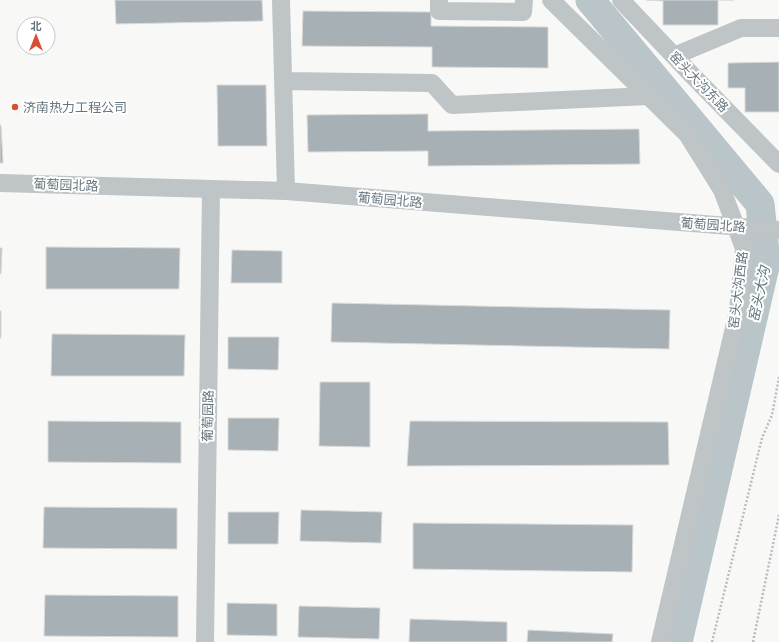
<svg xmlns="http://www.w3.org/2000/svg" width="779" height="642" viewBox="0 0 779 642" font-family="Raleway,'Noto Sans SC',sans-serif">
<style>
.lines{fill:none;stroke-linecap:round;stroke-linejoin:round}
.river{stroke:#b9c5c9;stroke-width:29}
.building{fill:#a7b0b5;stroke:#dadad8}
.path{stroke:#babdbf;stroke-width:2.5;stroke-dasharray:2 2;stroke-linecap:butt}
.street{stroke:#bfc4c7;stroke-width:18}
.poi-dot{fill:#d94d34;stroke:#fff;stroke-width:1.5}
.labels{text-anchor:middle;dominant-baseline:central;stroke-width:4;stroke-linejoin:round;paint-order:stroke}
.street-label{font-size:13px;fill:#65767f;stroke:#fff}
.poi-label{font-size:13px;fill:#65767f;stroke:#fff;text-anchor:start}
.water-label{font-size:14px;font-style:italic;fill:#607579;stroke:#fff}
</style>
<rect width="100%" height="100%" fill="#f8f8f6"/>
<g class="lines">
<path class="river" d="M590,0L760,204L766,262L678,642"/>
</g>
<path class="building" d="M115,0H262L263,21L116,24Z
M646,0H734H718V25H663V1Z
M303,11L431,12V26L548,27V68L432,67V47L302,46Z
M779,62V112H745V88H728V63Z
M217,85H266L267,146H218Z
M428,114V131L639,129L640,164L428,166V151L308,152L307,115Z
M0,125H1L3,163H0Z
M46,247L180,248L179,289H46Z
M0,248H2L1,274H0Z
M232,250L282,251V283H231Z
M332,303L670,310L669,349L331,342Z
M0,311H1V338H0Z
M52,334L185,335L184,376H51Z
M228,337H279L278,370L228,369Z
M320,382H370V447L319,446Z
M228,418H279L278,451L228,450Z
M48,421L181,422V463L48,462Z
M410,421L668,422L669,465L407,466Z
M44,507L177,508V549L43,548Z
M301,510L382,512L381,543L300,541Z
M228,512H279L278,544H228Z
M413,523L633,525L632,572L413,569Z
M45,595L178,596V637L44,636Z
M227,603L277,604V636L227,635Z
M299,606L380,608L379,639L298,637Z
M410,619L507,622V642H409Z
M528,630L613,634L612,642H527Z"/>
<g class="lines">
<path class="path" d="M712,642L762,438L772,415L779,377
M753,642L779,515"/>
<path class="street" d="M281,0L286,191
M439,0V11L523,12L524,0
M551,0L687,134L722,190L744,248L738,311L660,642
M621,0L691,74L779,164
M674,56L741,28H779
M283,81L432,83L452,105L648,96
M0,183L286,191L779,230
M205,642L211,189"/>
</g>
<circle class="poi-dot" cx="15" cy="107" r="4"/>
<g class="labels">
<g class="street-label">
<text transform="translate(699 82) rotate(46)">窑头大沟东路</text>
<text transform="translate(66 185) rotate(2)">葡萄园北路</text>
<text transform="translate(390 200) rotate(5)">葡萄园北路</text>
<text transform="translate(713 225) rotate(4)">葡萄园北路</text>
<text transform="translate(738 290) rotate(-83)">窑头大沟西路</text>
<text transform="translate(208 416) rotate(-89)">葡萄园路</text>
</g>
<g class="poi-label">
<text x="23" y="107">济南热力工程公司</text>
</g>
<g class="water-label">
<text transform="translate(759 294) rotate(-78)">窑头大沟</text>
</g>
</g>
<g transform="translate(36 36)"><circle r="19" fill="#ffffff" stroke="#c1c8cc"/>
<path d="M0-3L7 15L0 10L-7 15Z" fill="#d94d34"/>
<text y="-6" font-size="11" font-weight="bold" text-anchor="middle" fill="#65767f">北</text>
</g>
</svg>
